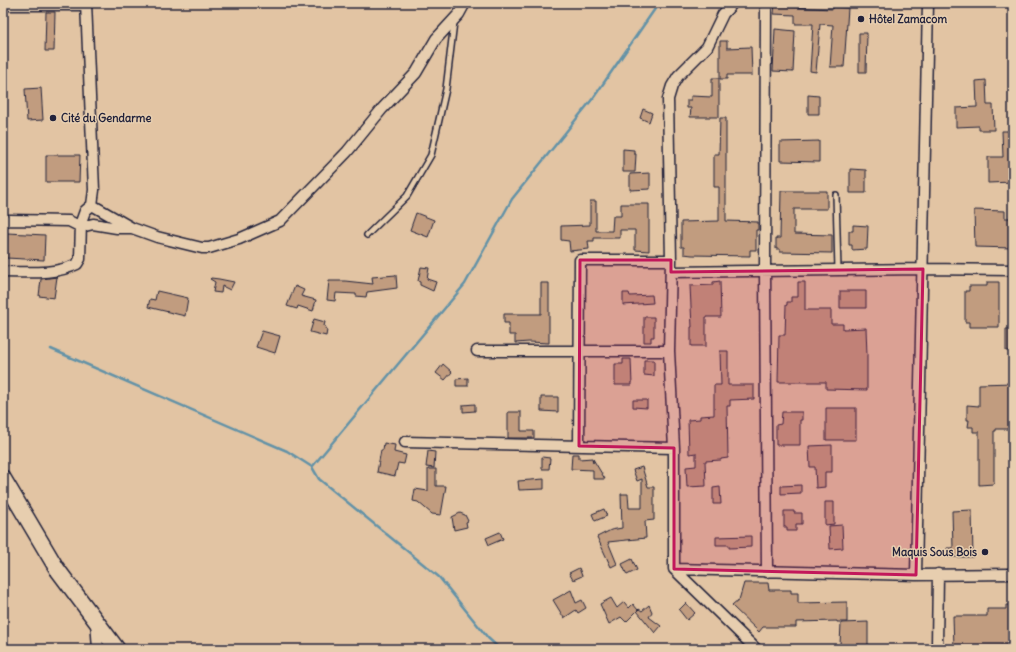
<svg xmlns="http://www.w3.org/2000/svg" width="1016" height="652" viewBox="0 0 1016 652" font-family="Delius,sans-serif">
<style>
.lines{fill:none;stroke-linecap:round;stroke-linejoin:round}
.stream{stroke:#6392a7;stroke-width:2.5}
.building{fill:#c19c7f;stroke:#22223b}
.lane-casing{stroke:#22223b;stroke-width:8}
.street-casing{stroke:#22223b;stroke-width:13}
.secondary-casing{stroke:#22223b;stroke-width:18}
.lane{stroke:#e7ceaf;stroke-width:5}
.street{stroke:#e7ceaf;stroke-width:10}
.secondary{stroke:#e7ceaf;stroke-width:15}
.marked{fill:#c2185b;fill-opacity:0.2;stroke:#c2185b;stroke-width:3;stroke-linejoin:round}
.poi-dot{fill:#22223b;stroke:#e7ceaf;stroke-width:1.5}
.labels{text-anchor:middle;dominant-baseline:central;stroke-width:3;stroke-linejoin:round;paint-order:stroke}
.poi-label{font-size:11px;font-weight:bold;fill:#22223b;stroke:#e7ceaf;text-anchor:start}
</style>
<rect width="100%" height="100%" fill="#e2c4a3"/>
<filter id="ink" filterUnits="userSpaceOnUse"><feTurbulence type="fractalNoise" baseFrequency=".025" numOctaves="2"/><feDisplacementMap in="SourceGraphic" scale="8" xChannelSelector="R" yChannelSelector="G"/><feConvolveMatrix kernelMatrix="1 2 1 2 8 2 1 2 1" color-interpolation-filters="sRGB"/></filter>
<g filter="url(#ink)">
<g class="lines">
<path class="stream" d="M51,349L287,451L312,467L319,479L439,577L488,638L500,649
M312,467L465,284L512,199L594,97L659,3"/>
</g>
<path class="building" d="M775,3H790L789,7L833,9V7L848,8L844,67H830L833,25L820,24L816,72L810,71L813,24H795V15L774,14Z
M46,12H55L54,51H45Z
M775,29L795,31L793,72L773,71Z
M859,33H867L866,72H859Z
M720,41H727V48L751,47L752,75H727V79H720Z
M712,78H719V117H690L691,108H687V100H691V96L712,97Z
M986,80L987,105H993L994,130H979V126L956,127V108L977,107L976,81Z
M41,88L43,120L27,121L25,89Z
M808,95L819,96V114H808Z
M643,109L652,113L649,122L640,118Z
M720,118H726V221L758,222V230H756V250H750V256L692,255L684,254V247H681V222L719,221V187H714V154H719Z
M1002,131H1013V182L988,183V157H1003Z
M819,141V162L780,161V142Z
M623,149L634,150V154H636L635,172H623Z
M46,155H80L79,182H46Z
M850,169L866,170V193H850Z
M650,173V189L630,190V174Z
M781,191H827V209H794V234L832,235V253L780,252V249H776V238H780Z
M590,201H596V231H612L613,216H621V204H649V251L635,250V230H620V238H594V241H588L589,249L570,251L569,241L561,240V226L590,225Z
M974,210L1005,211V218H1013V248L975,247Z
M416,213L434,220L428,237L410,230Z
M853,225L868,226L867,249L852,250V245H849V231H853Z
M7,233L45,235L44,260L6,258Z
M421,267L429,268L427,279L436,282L433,291L420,285V282L418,281Z
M396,275L397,288L367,292L366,297L356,296V294L336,293L335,301L327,300L329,281H345L373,284L372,277Z
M57,277L54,298L39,296L41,279Z
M211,278L219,279L234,282L230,290L222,286L221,293L213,292L215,282L210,279Z
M720,281L721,317H706V346H691V327H692L690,286L713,285V282Z
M798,282H805V310H831V324H843V329L866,328L867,355V390L826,389V382H778L779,335H785L786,305H787V302H791V297H798Z
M987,282H999V327H969V322H965V291H969V286H987Z
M541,283H549V343L529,342L515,343V335H509V323H504V314H541Z
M295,286L304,290L301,296L316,300L313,311L298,306L297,309L287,306Z
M157,291L188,298L185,316L148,307L150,299L155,300Z
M840,291H866V308H840Z
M623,293H629L630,296L652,295L653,303L623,305Z
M644,317H654V337H651V342H644Z
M314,319L325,322L324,326L326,327L325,329L327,330L326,336L310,332Z
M1006,329H1013V351H1006Z
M262,331L280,336L275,353L256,347Z
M720,351H728V385H754V399L730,400V406H727L728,458L721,459V460L705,461L706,486L687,487L686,467L696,466V453L689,454L688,420L700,419V416L714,415V385H721Z
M623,359H631L632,385H615V364H623Z
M644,360H654V376L644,375Z
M443,364L452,372L445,380L436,373Z
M468,378V386H456V379Z
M1013,383V429H996V431H994V484L979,485V432H973V427H968L969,420H967V405L979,406V384Z
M541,397H558V412L541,411Z
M633,400H647V408L633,407Z
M475,404V411L463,412V405Z
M826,408H856V440H826Z
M508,412H521V431H534V438H508Z
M782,412H802V420H800V445H776V425L781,424Z
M384,443L395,445L394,452L406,455L404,464L398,463L395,476L377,472L381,450H383Z
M832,445V472H825V487L816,488L815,467H810L809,446Z
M428,451L435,452L434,468L426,467Z
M572,454H579V459L592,458L593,463V459L605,479H593V470L571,469Z
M542,457L550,458L549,469H542Z
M642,467L648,487H654V520L645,521L646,538L608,542L617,564L611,567L597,537L611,530L622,528L621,494H628L629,508H642V479L637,481L633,470Z
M428,469H436V486H446L441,515L432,514L418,502L413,501L415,489L428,491Z
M544,479V489L519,490L518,481Z
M801,485V493L781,494V486Z
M720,487L721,504H713V488Z
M825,502H834V524L825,525Z
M604,509L607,516L595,521L592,514Z
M972,510L973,557H947V548H953L952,511Z
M784,511H794V513H802V524H796V531H787V527H784Z
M460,513L465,515L468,521L466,522L467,527L454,530L452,517Z
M842,525L843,548L830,549L829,526Z
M500,532L503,539L489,545L486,538Z
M751,536V547L729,548V545H716V537Z
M632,559L637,570L627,575L622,564Z
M579,568L582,576L573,580L569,573Z
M744,583H768L769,590H791V593H798V603L847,602V622H837V621L796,622V627H763L759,632L732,606L739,600Z
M571,590L576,603L582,600L586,608L578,613L576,610L564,618L553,600Z
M611,598L617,608L624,602L629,608L633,604L638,610L626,622L621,617L609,624L600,604Z
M686,603L695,613L687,620L679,610Z
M649,605L652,612L649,617L661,626L655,633L637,611L639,609L642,611Z
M1006,605H1013V646H1000V649L954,648L953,616H987V609H1006Z
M868,622V649H860V645H840L841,623Z"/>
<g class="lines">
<g class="lane-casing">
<path id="lane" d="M836,195L838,270
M367,235L407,196L431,155L446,89L454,22"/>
</g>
<g class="street-casing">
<path id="street" d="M733,3L723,14L707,47L678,76L672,86L668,99L671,260L669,351L674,448V569L756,649
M766,3L765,271L767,572
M3,5H86
M92,205L132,228L157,237L202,248H209L239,239L280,221L347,152L382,109L416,73L436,39L459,14L465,3
M3,222L9,220L69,221L81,227L93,224L117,228H132
M3,272C27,272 55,275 77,264L80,259L81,222L85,211L92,205L94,190L86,3
M671,272L923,269L1013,270
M477,351H669
M405,442L674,448
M579,446L580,260H671
M674,569L916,575L1013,574
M916,575L928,3
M96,621L98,649
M937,645L938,574"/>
</g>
<g class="secondary-casing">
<path id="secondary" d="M3,478L57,569L117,649"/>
</g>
<use href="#lane" class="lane"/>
<use href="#street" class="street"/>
<use href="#secondary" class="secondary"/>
</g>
</g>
<path class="marked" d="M580,260H671V272L923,269L916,575L674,569V448L579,446Z"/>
<g class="poi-dot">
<circle cx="861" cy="19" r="4"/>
<circle cx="53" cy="118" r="4"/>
<circle cx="985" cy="552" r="4"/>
</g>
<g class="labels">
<g class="poi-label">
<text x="869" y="19">Hôtel Zamacom</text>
<text x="61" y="118">Cité du Gendarme</text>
<text x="977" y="552" text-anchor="end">Maquis Sous Bois</text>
</g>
</g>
<rect width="1016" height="652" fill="none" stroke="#e7ceaf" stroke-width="16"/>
<rect x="8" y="8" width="1000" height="636" fill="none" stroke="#22223b" stroke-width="1.5" filter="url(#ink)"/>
</svg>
